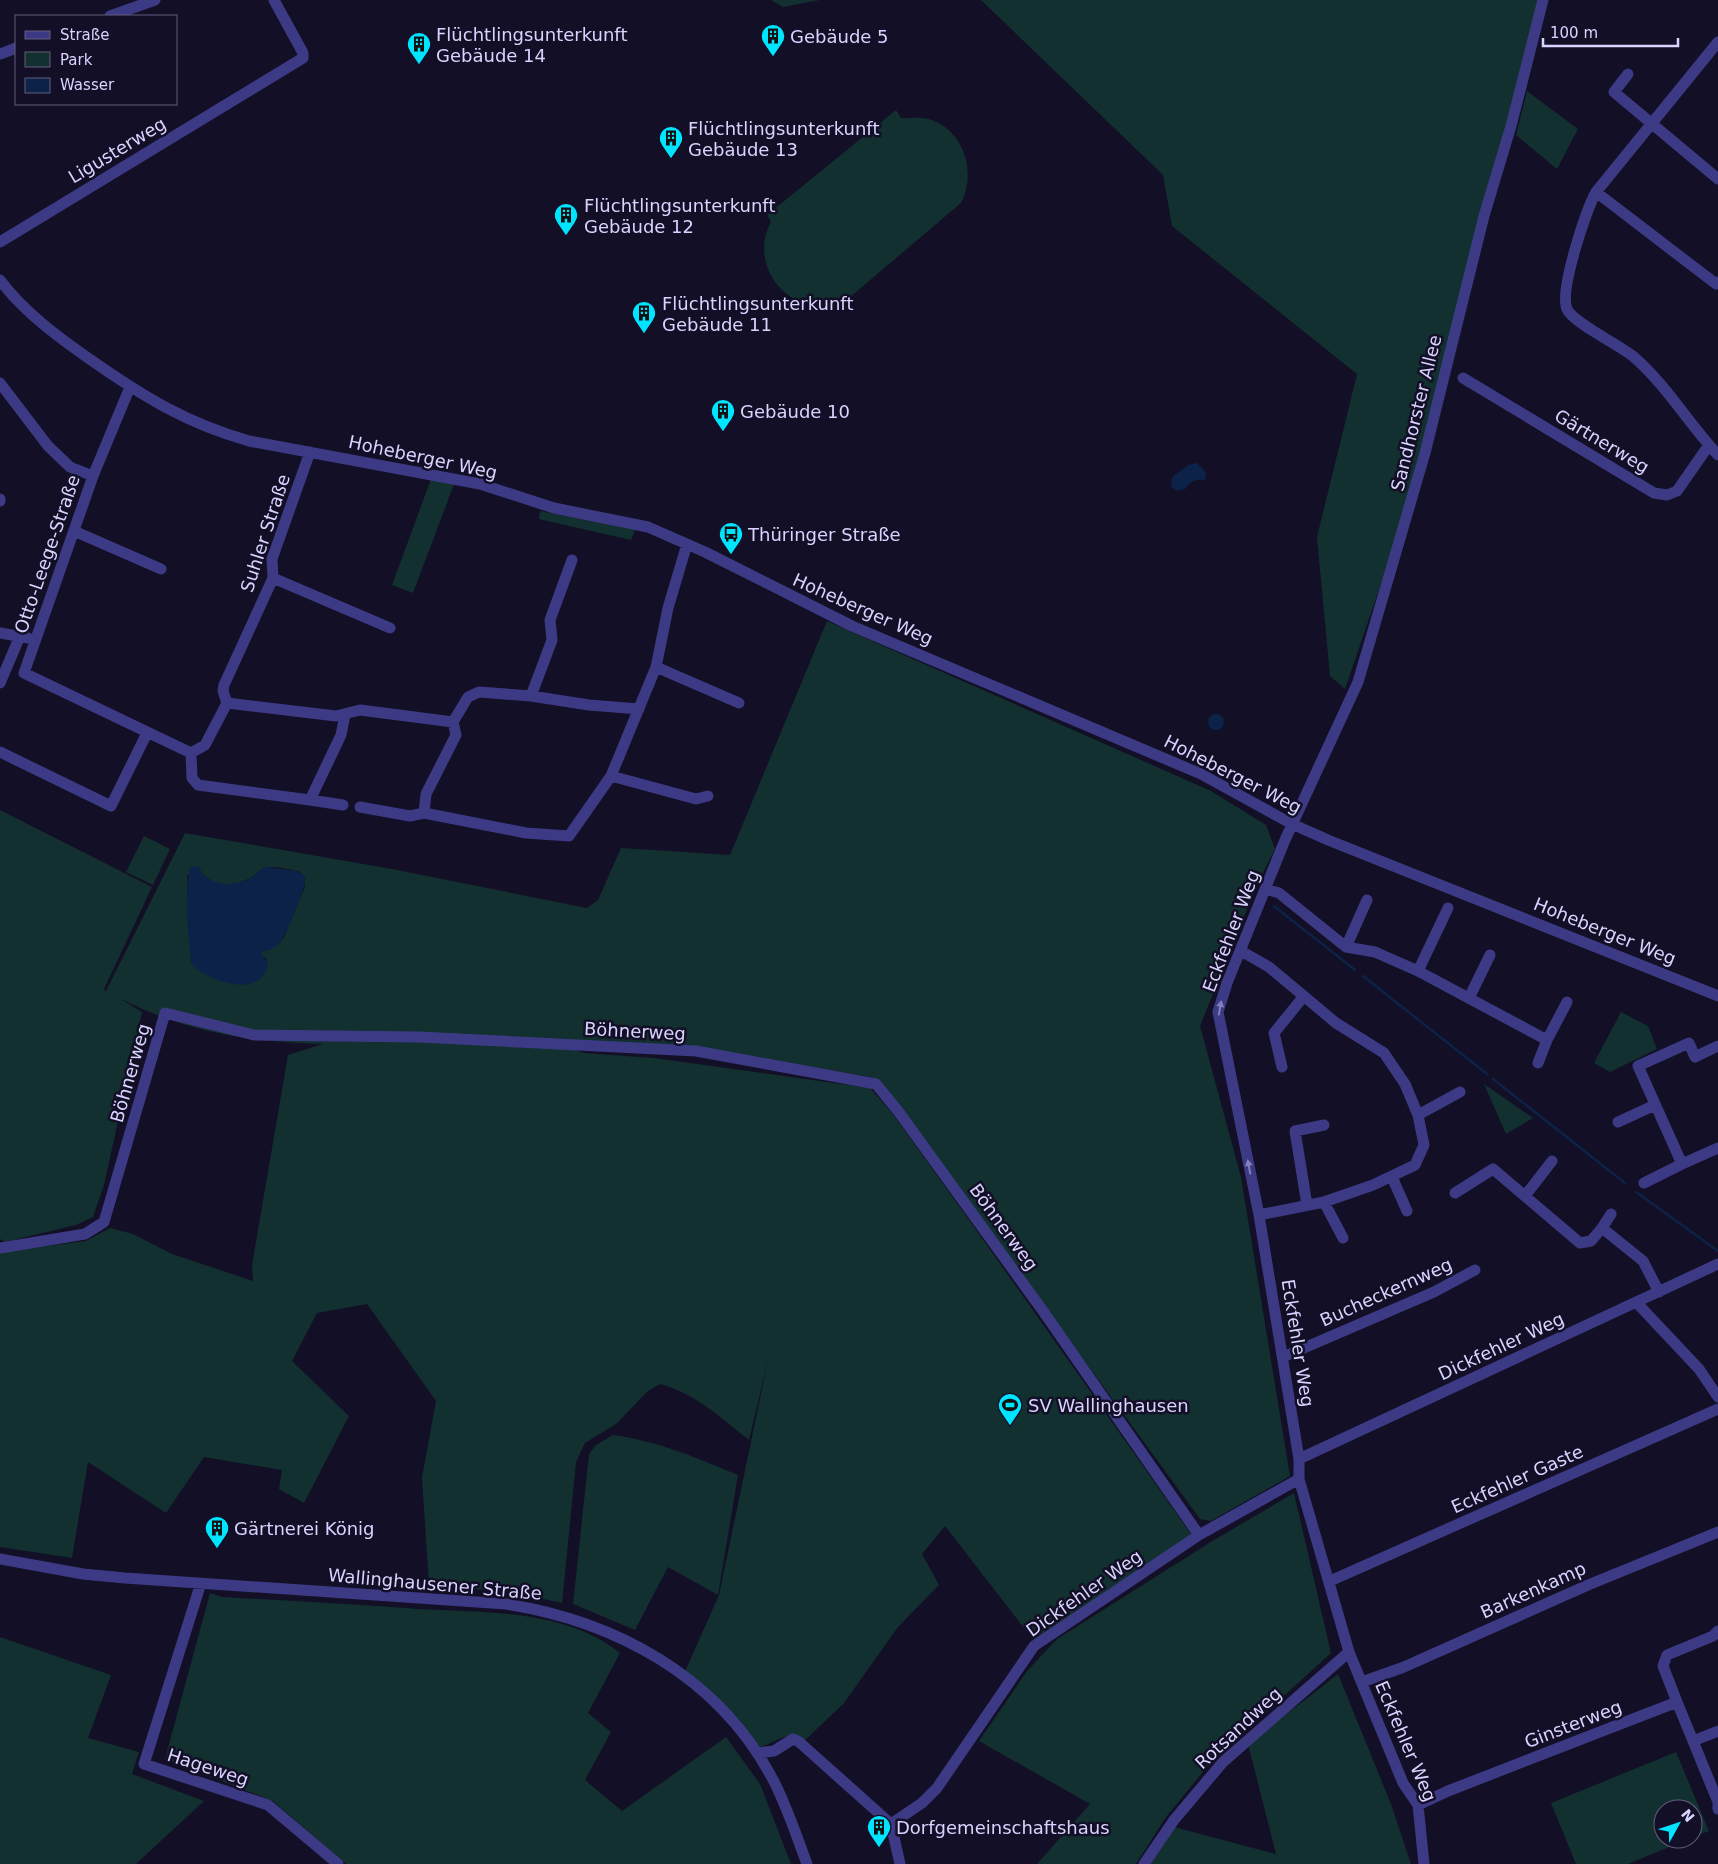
<svg xmlns="http://www.w3.org/2000/svg" width="1718" height="1864" viewBox="0 0 1718 1864" font-family="'DejaVu Sans',sans-serif">
<style>
.green{fill:#12302f;fill-rule:evenodd}
.water{fill:#0c2248}
.lines{fill:none;stroke-linecap:round;stroke-linejoin:round}
.stream{stroke:#0c2248;stroke-width:2.5}
.minor{stroke:#3d3a85;stroke-width:11}
.oneway{fill:#837fbc}
.labels{text-anchor:middle;dominant-baseline:central;stroke-width:5;stroke-linejoin:round;paint-order:stroke}
.poi-label{font-size:18px;fill:#d9d4ff;stroke:#130f26;text-anchor:start}
.street-label{font-size:18px;fill:#d9d4ff;stroke:#130f26}
</style>
<rect width="100%" height="100%" fill="#130f26"/>
<path class="green" d="M771,0H820L783,7Z
M981,0H1544L1399,531L1345,689L1330,676L1317,537L1357,374L1172,226L1163,175Z
M1527,91L1578,129L1557,169L1516,135Z
M896,110L901,118C910,118 920,117 929,119C964,130 977,172 961,203L849,298C836,303 822,307 808,304C772,296 753,253 771,222L767,215Z
M431,479H456L413,593L392,585Z
M540,511L635,530L631,540L539,519Z
M827,621L1211,791L1266,825L1275,849L1257,885L1200,1026L1241,1177L1290,1476L1211,1521L1200,1519L881,1082L871,1077L694,1047L553,1041L584,1053L654,1058L870,1088L892,1113L972,1224L1191,1534L1034,1641L945,1526L922,1554L939,1585L898,1627L844,1703L800,1745L787,1736C774,1740 766,1747 752,1749L683,1676L719,1595L768,1360L749,1440C720,1417 696,1394 660,1384L648,1391L616,1424L585,1443L576,1462L562,1603L511,1592L429,1586L422,1477L436,1401L367,1304L317,1313L292,1361L349,1416L304,1503L279,1489L282,1470L204,1457L166,1513L88,1462L72,1558L0,1547V1252L86,1241L110,1228L133,1234L172,1254L253,1281L252,1265L288,1055L323,1044C247,1042 187,1032 119,998L142,1012L104,1185L93,1217L76,1225L5,1242L0,1239V810L152,887L104,989L106,991L185,833L392,869L587,908L598,900L621,848L730,855ZM198,867C210,888 232,888 252,877C257,874 261,869 265,868C274,865 292,870 300,872L305,886L284,937L278,945L263,951L261,955L267,959L240,984L212,977L191,961L187,876Z
M144,836L170,849L153,885L126,872Z
M1621,1012L1648,1026L1657,1049L1610,1072L1594,1063Z
M1484,1084L1533,1118L1506,1134Z
M613,1435C658,1441 697,1458 738,1475L718,1595L668,1567L635,1630L573,1604L589,1454L596,1445Z
M1294,1493L1331,1653L1211,1762L1166,1817L1136,1864H1037L1090,1804L979,1741L1027,1671L1057,1639L1214,1540Z
M210,1593L222,1597C288,1601 354,1604 419,1609C486,1613 565,1609 620,1653L588,1713L611,1732L585,1780L622,1811L726,1737L760,1784L791,1864H346L273,1801L165,1759Z
M0,1637L111,1675L88,1738L139,1752L132,1774L204,1801L136,1864H0Z
M1338,1674L1391,1804L1411,1864H1150L1174,1827L1276,1854L1248,1744Z
M1676,1752L1709,1831L1693,1837V1809H1663V1839H1689L1628,1864H1576L1551,1803Z"/>
<path class="water" d="M1197,463L1206,472L1205,480C1195,479 1191,481 1185,489L1178,491L1171,487L1172,477L1188,465Z
M1208 722a8 8 0 1 1 16 0a8 8 0 1 1-16 0Z
M192,866L198,867C210,888 234,888 254,876C259,872 262,868 268,867L296,871L305,876C308,883 285,939 278,945C274,948 268,951 263,951L261,955L268,961C267,968 265,975 260,979C244,993 206,978 193,966C188,953 183,875 192,866Z"/>
<g class="lines">
<path class="stream" d="M1274,906L1355,970
M1363,976L1487,1074
M1493,1079L1625,1183
M1636,1192L1718,1251"/>
<path class="minor" d="M110,16L155,0
M1718,42L1596,192C1586,210 1559,291 1567,309C1573,323 1620,345 1634,357C1667,386 1689,424 1718,455
M0,54L16,48
M1628,74L1614,92L1718,179
M1596,192L1716,284L1718,282
M0,242L303,58V53L274,0
M0,280C24,312 58,337 91,360C144,397 186,423 249,441L480,484L554,508L648,527L705,552L852,626L1201,774L1292,824L1328,840L1718,996
M1463,378L1654,493L1667,495L1677,491L1709,445
M0,383L48,446L70,467L93,476
M130,387L93,476L24,673L191,753
M310,452L272,559L273,578L224,685L223,691L227,703L205,745L191,753L192,778L198,785L310,800L341,735L345,715
M0,499V501
M74,531L161,569
M572,560L550,620L552,640L531,696L589,705L639,709
M273,578L390,628
M0,633L28,638
M656,667L739,703
M0,683L20,636
M227,703L336,716L360,710L453,722L468,697L479,692L531,696
M0,752L111,806L147,733
M611,776L696,799L708,796
M310,800L343,805
M360,807L410,816L424,813L526,833L569,836L611,776L656,667L668,608L687,544
M424,813L426,794L456,735L453,722
M1266,889L1279,893L1346,947L1375,952L1418,971L1547,1040L1538,1063
M1346,947L1367,900
M1241,951L1269,967L1336,1023L1384,1053L1405,1084L1418,1115L1424,1145L1415,1165L1373,1185L1324,1202L1259,1215
M1418,971L1448,908
M1469,998L1490,955
M1547,1040L1567,1002
M1718,1046L1695,1057L1689,1043L1638,1066L1682,1164L1718,1148
M1282,1067L1274,1033L1304,996
M1418,1115L1460,1092
M1618,1122L1655,1105
M1392,1177L1407,1211
M1644,1183L1682,1164
M1455,1193L1493,1169L1580,1243L1591,1241L1602,1228L1643,1261L1659,1292
M1525,1196L1552,1161
M1324,1202L1343,1238
M1307,1205L1295,1131L1324,1125
M1602,1228L1611,1214
M0,1248L85,1234L104,1222L165,1013L254,1035L419,1037L696,1051L876,1084L898,1111L1043,1311L1199,1535
M1636,1302L1699,1369L1718,1397
M1283,1357L1434,1292L1475,1270
M1299,1459L1718,1264
M0,1559L83,1574L125,1578L506,1604C615,1621 717,1676 771,1776C786,1803 796,1835 807,1864
M1330,1581L1718,1409
M201,1583L144,1764L268,1805L338,1864
M1362,1682L1404,1667L1588,1585L1718,1532
M1677,1702L1663,1666L1667,1655L1713,1636L1718,1631
M1693,1741L1718,1802V1809
M757,1753L774,1751L793,1739L798,1741L891,1824L900,1864
M1418,1805L1448,1791L1677,1702L1693,1741L1718,1731
M891,1824L922,1803L937,1788L1034,1646L1199,1535L1299,1479
M1144,1864L1174,1820L1223,1762L1349,1652
M1424,1864L1418,1805L1403,1783L1349,1652L1299,1479V1459L1259,1215L1218,1012L1227,983L1285,840L1358,682L1425,453L1484,216L1511,126L1543,0"/>
</g>
<defs><path id="oneway-solid" d="M-6-.8H1V-3.2L6.5 0L1 3.2V.8H-6Z" transform="scale(1.25)"/></defs>
<g class="oneway">
<use href="#oneway-solid" transform="translate(1220 1008) rotate(-80)"/>
<use href="#oneway-solid" transform="translate(1249 1167) rotate(-101)"/>
</g>
<defs>
<g id="building-pin" transform="scale(1.25)"><path d="M0 17L-7.5 6A9.5 9.5 0 1 1 7.5 6Z" fill="#00e5ff" stroke="#130f26"/><path d="M-4-6H4V6H1V3H-1V6H-4ZM-2.5-4.3h1.7v1.8h-1.7ZM.8-4.3h1.7v1.8H.8ZM-2.5-1h1.7V.8h-1.7ZM.8-1h1.7V.8H.8Z" fill="#111"/></g>
<g id="bus-pin" transform="scale(1.25)"><path d="M0 17L-7.5 6A9.5 9.5 0 1 1 7.5 6Z" fill="#00e5ff" stroke="#130f26"/><path d="M-5-6H5V4H4V6H2V4H-2V6H-4V4H-5ZM-3.5-4V0h7V-4ZM-3.5 1.2v1.5H-2V1.2ZM2 1.2v1.5H3.5V1.2Z" fill="#111"/></g>
<g id="stadium-pin" transform="scale(1.25)"><path d="M0 17L-7.5 6A9.5 9.5 0 1 1 7.5 6Z" fill="#00e5ff" stroke="#130f26"/><path d="M0-5a6.5 5 0 1 0 0 10a6.5 5 0 1 0 0-10ZM-3.5-1.8h7v3.6h-7Z" fill="#111"/></g>
</defs>
<g fill-rule="evenodd">
<use href="#building-pin" x="773" y="36"/>
<use href="#building-pin" x="419" y="44"/>
<use href="#building-pin" x="671" y="138"/>
<use href="#building-pin" x="566" y="215"/>
<use href="#building-pin" x="644" y="313"/>
<use href="#building-pin" x="723" y="411"/>
<use href="#bus-pin" x="731" y="534"/>
<use href="#stadium-pin" x="1010" y="1405"/>
<use href="#building-pin" x="217" y="1528"/>
<use href="#building-pin" x="879" y="1827"/>
</g>
<g class="labels">
<g class="poi-label">
<text x="436" y="34">Flüchtlingsunterkunft<tspan x="436" dy="21">Gebäude 14</tspan></text>
<text x="790" y="36">Gebäude 5</text>
<text x="688" y="128">Flüchtlingsunterkunft<tspan x="688" dy="21">Gebäude 13</tspan></text>
<text x="584" y="205">Flüchtlingsunterkunft<tspan x="584" dy="21">Gebäude 12</tspan></text>
<text x="662" y="303">Flüchtlingsunterkunft<tspan x="662" dy="21">Gebäude 11</tspan></text>
<text x="740" y="411">Gebäude 10</text>
<text x="748" y="534">Thüringer Straße</text>
<text x="1028" y="1405">SV Wallinghausen</text>
<text x="234" y="1528">Gärtnerei König</text>
<text x="896" y="1827">Dorfgemeinschaftshaus</text>
</g>
<g class="street-label">
<text transform="translate(117 150) rotate(-31)">Ligusterweg</text>
<text transform="translate(1416 413) rotate(-76)">Sandhorster Allee</text>
<text transform="translate(1602 441) rotate(31)">Gärtnerweg</text>
<text transform="translate(423 457) rotate(12)">Hoheberger Weg</text>
<text transform="translate(265 533) rotate(-72)">Suhler Straße</text>
<text transform="translate(47 554) rotate(-71)">Otto-Leege-Straße</text>
<text transform="translate(863 609) rotate(24)">Hoheberger Weg</text>
<text transform="translate(1233 774) rotate(27)">Hoheberger Weg</text>
<text transform="translate(1231 931) rotate(-69)">Eckfehler Weg</text>
<text transform="translate(1605 931) rotate(22)">Hoheberger Weg</text>
<text transform="translate(635 1031) rotate(3)">Böhnerweg</text>
<text transform="translate(130 1073) rotate(-74)">Böhnerweg</text>
<text transform="translate(1004 1227) rotate(54)">Böhnerweg</text>
<text transform="translate(1386 1292) rotate(-24)">Bucheckernweg</text>
<text transform="translate(1298 1343) rotate(81)">Eckfehler Weg</text>
<text transform="translate(1501 1346) rotate(-25)">Dickfehler Weg</text>
<text transform="translate(1517 1479) rotate(-24)">Eckfehler Gaste</text>
<text transform="translate(435 1584) rotate(5)">Wallinghausener Straße</text>
<text transform="translate(1533 1590) rotate(-24)">Barkenkamp</text>
<text transform="translate(1084 1593) rotate(-35)">Dickfehler Weg</text>
<text transform="translate(1573 1724) rotate(-21)">Ginsterweg</text>
<text transform="translate(1238 1728) rotate(-43)">Rotsandweg</text>
<text transform="translate(1406 1741) rotate(67)">Eckfehler Weg</text>
<text transform="translate(208 1767) rotate(18)">Hageweg</text>
</g>
</g>
<rect x="15" y="15" width="162" height="90" fill="#130f26" stroke="#625e7d"/>
<rect x="25" y="31" width="25" height="8" fill="#3d3a85" stroke="#625e7d"/>
<text x="60" y="40" font-size="15" fill="#d9d4ff">Straße</text>
<rect x="25" y="52" width="25" height="15" fill="#12302f" stroke="#625e7d"/>
<text x="60" y="65" font-size="15" fill="#d9d4ff">Park</text>
<rect x="25" y="78" width="25" height="15" fill="#0c2248" stroke="#625e7d"/>
<text x="60" y="90" font-size="15" fill="#d9d4ff">Wasser</text>
<g transform="translate(1678 1824) rotate(50)"><circle r="24" fill="#130f26" stroke="#625e7d"/>
<path d="M0-4L9 19L0 12L-9 19Z" fill="#00e5ff"/>
<text y="-8" font-size="14" font-weight="bold" text-anchor="middle" fill="#d9d4ff">N</text>
</g>
<path d="M1543 38v8h135v-8" fill="none" stroke="#d9d4ff" stroke-width="2.5"/>
<text x="1550" y="38" font-size="15" fill="#d9d4ff" stroke="#130f26" stroke-width="4" paint-order="stroke">100 m</text>
</svg>
